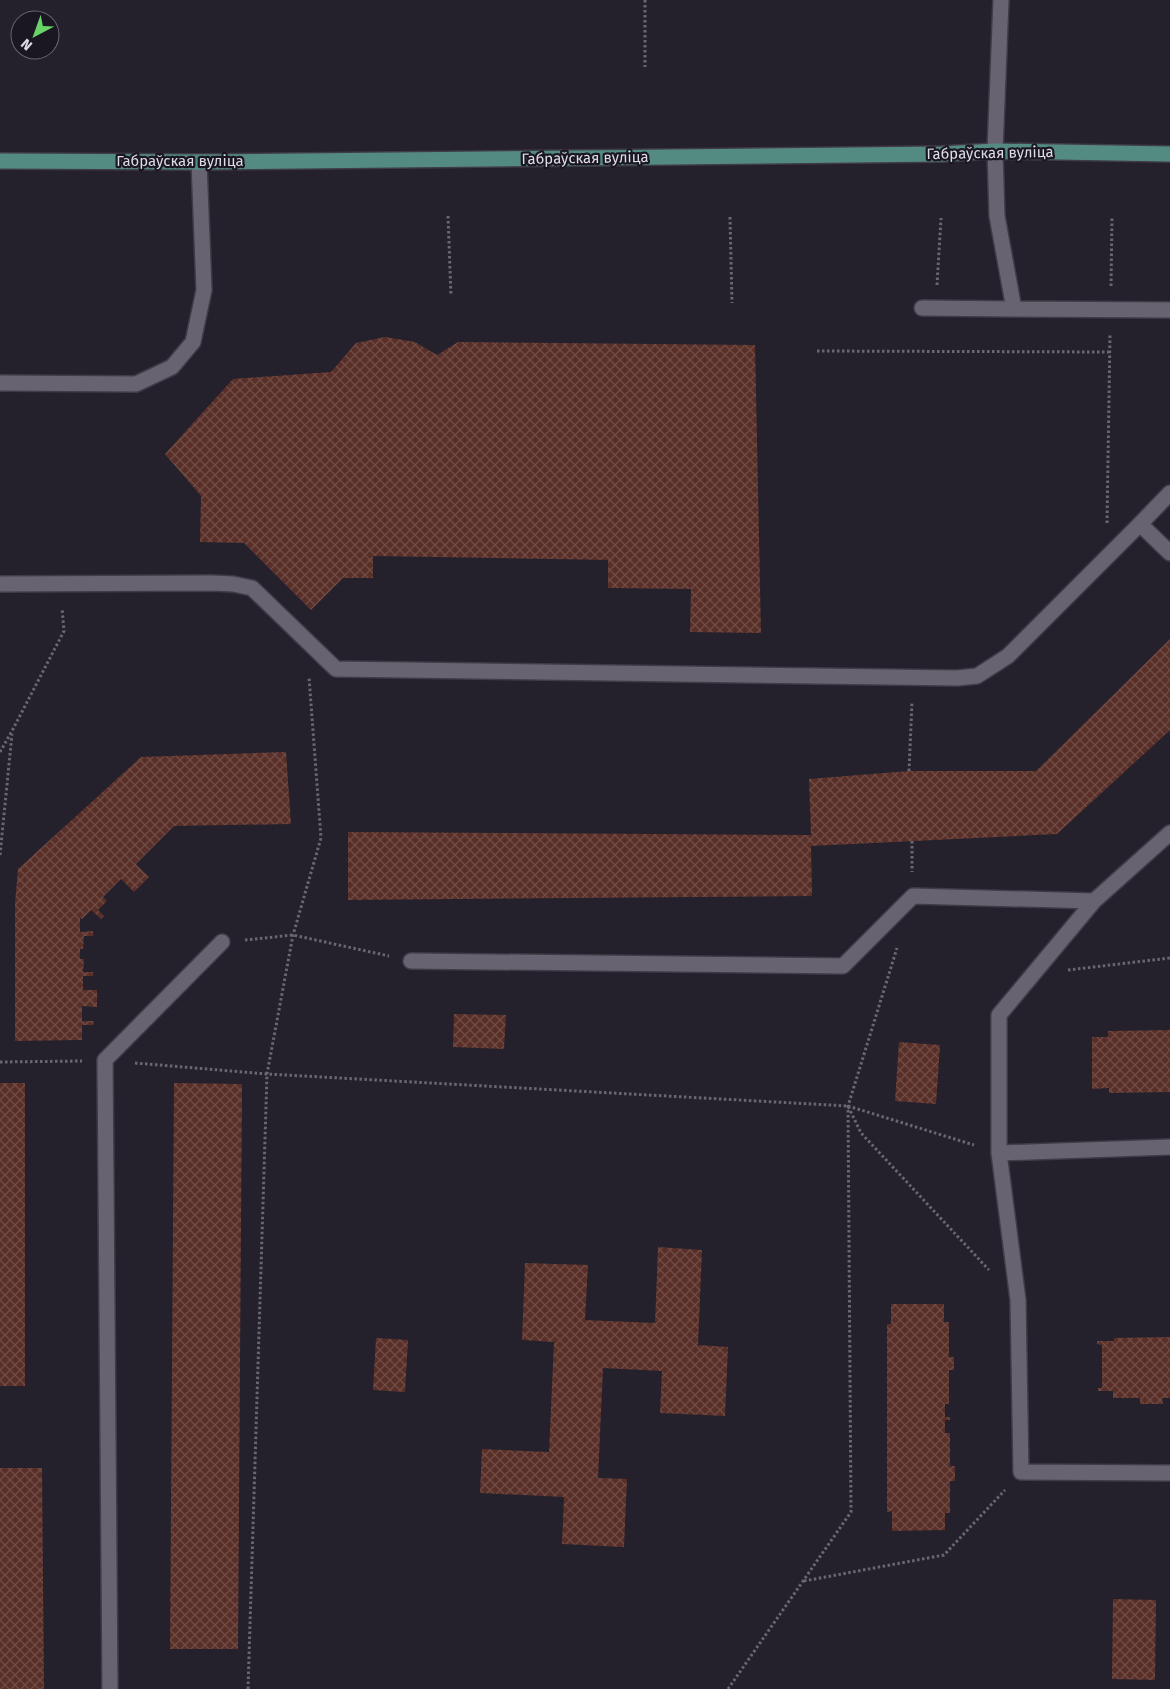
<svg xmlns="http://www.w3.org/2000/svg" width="1170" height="1689" viewBox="0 0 1170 1689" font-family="'Fira Sans',sans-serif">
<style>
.building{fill:url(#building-cross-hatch)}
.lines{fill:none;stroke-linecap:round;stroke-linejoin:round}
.lane-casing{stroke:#3f3c46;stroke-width:18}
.street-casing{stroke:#3f3c46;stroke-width:18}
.primary-casing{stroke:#3f3c46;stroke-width:18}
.path{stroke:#6a6772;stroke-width:3;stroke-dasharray:2.5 2.5;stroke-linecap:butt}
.lane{stroke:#676370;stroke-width:15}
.street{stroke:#676370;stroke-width:15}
.primary{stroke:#548b81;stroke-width:15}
.labels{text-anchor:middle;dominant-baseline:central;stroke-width:4.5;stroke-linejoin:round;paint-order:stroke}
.street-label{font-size:15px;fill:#dedce4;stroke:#1b1722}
</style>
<defs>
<pattern id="building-cross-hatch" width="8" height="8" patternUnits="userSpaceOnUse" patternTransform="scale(1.25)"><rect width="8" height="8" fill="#592f28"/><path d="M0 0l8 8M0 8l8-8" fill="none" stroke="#704d47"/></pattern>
</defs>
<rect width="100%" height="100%" fill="#24202c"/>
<path class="building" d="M385,337L415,342L437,355L458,342L755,345L761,633L690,632L691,589L608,588V560L373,556V578H343L311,610L244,543L200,542L201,496L165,454L233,379L331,372L356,343Z
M1170,639V730L1057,834L811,846L812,896L348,900V832L811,835L809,779L909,771H1036Z
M286,752L291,824L174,826L136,864L149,877L134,892L121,879L103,897L107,901L98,910L104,916L101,919L91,910L82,919L80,918V932L93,931V936H84L83,949H80V959H84L83,972H93V976H83V990H97V1007L82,1006V1021H94L93,1025H82V1040L15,1041V903L18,869L141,757Z
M454,1014L506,1015L504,1049L453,1047Z
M1170,1030V1092L1109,1093V1088L1092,1089V1037H1108V1031Z
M899,1042L940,1045L936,1104L895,1101Z
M0,1083H25V1386H0Z
M174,1083L242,1084L238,1649H170Z
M658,1247L702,1250L698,1345L728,1347L725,1416L660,1413L662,1371L603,1368L598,1478L627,1479L624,1547L562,1544L564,1497L480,1493L482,1449L549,1452L554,1342L522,1340L525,1263L588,1265L585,1320L655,1323Z
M891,1304H944V1322H949V1357H954V1370H949V1404H945V1417H950V1420H945V1433H950V1466H955V1481H950V1513H945V1530L892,1531V1511L887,1512V1324H891Z
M1170,1337V1398H1162L1163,1404H1140V1398H1113V1391H1098V1388H1102V1345L1097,1344V1341H1114V1338Z
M376,1338L408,1340L405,1392L373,1390Z
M0,1468H42L44,1689H0Z
M1113,1599L1156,1600L1155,1680L1112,1679Z"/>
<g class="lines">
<g class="lane-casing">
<path id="lane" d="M995,151L997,216L1014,309L1170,310
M922,308L1014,309
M0,383L136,384L172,367L193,342L204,290L199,162
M1170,493L1140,524L1170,553
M0,584L212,583L233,584L252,588L336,669L957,678L977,676L1008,656L1140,524
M1170,833L1094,901L999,1015V1153L1018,1300L1021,1472L1170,1473
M411,961L843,966L913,896L1094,901
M999,1153L1170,1147
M110,1689L105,1060L222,942"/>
</g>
<g class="street-casing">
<path id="street" d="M995,151L1001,0"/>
</g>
<g class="primary-casing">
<path id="primary" d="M0,161L199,162L941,154L995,151L1170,154"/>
</g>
<path class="path" d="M645,0V67
M448,216L451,296
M730,217L732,303
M937,285L941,218
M1111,286L1112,216
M817,351L1110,352
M1107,523L1110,334
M0,752L12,731L64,631L62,608
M909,771L912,702
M912,841V872
M0,855L12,734
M245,940L293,935L389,956
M1068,970L1170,958
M0,1062L82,1061
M135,1063L267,1074L848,1106L861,1133L989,1270
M848,1106L974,1145
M804,1581L944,1555L1005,1490
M248,1689L267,1074L293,935L321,838L309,677
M728,1689L851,1512L848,1106L897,948"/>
<use href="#lane" class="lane"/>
<use href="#street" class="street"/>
<use href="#primary" class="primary"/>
</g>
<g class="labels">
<g class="street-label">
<text transform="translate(990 153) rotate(-1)">Габраўская вуліца</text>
<text transform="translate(585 158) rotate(-1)">Габраўская вуліца</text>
<text x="180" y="161">Габраўская вуліца</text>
</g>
</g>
<g transform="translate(35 35) rotate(221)"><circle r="24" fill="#1b1722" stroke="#696670"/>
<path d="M0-4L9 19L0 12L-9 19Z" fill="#67d465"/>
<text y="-8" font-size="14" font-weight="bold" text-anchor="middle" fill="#dedce4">N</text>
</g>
</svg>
